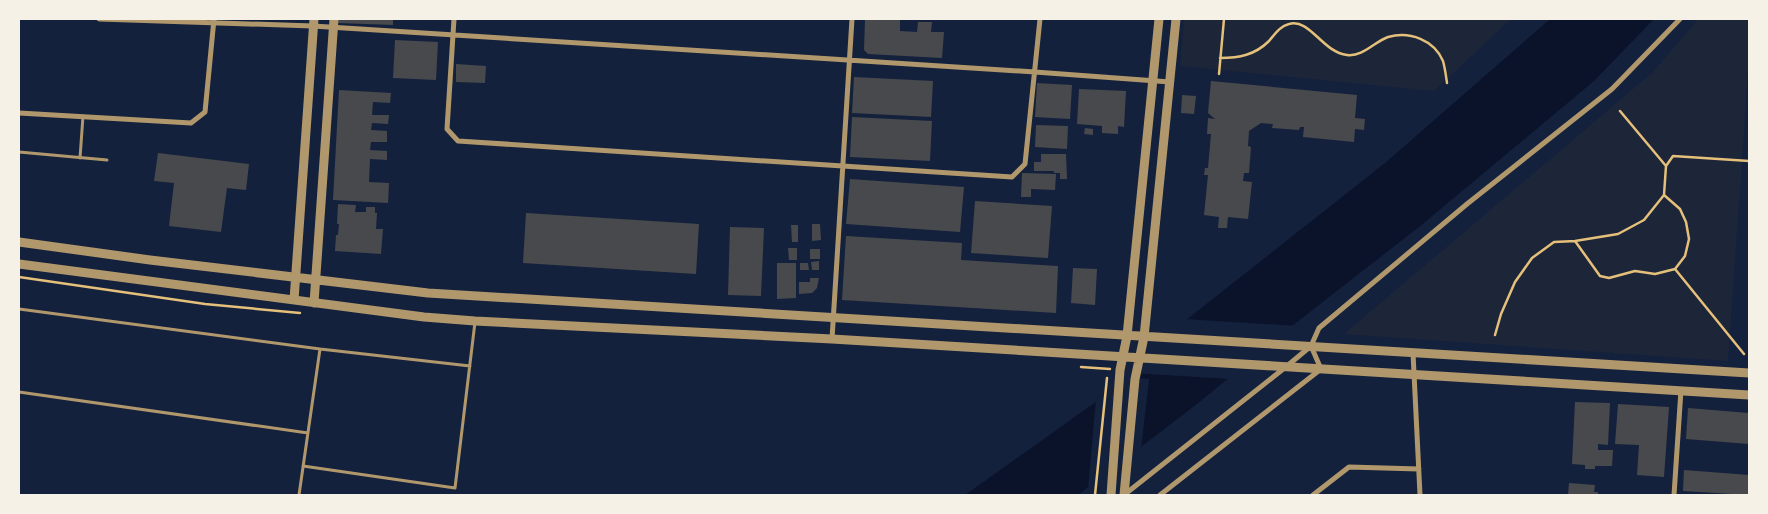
<svg xmlns="http://www.w3.org/2000/svg" width="1768" height="514" viewBox="0 0 1768 514" font-family="Merriweather,serif">
<style>
.green{fill:#1d2539}
.water{fill:#0b132b}
.pier{fill:#14213d}
.building{fill:#48494c}
.lines{fill:none;stroke-linecap:round;stroke-linejoin:round}
.path{stroke:#e5c07b;stroke-width:2.5}
.service{stroke:#b1986c;stroke-width:3}
.minor{stroke:#b1986c;stroke-width:5}
.tertiary{stroke:#b1986c;stroke-width:9}
</style>
<rect width="100%" height="100%" fill="#14213d"/>
<path class="green" d="M1184,19H1511L1434,91L1180,66Z
M1698,19H1749V58L1728,361L1344,334L1653,72Z"/>
<path class="water" d="M1550,19H1654L1594,81L1419,227L1292,326L1197,404L1078,495H965L1139,371L1181,324L1385,163Z"/>
<path class="pier" d="M1184,319L1297,326L1231,379L1132,373L1138,369Z
M1127,377L1149,379L1141,449L1088,490L1096,399Z"/>
<path class="building" d="M338,19H393V25L338,23Z
M865,19L900,20V31L917,32L918,22H932L931,32H944L942,58L868,54L864,50Z
M395,40L438,42L436,80L393,78Z
M456,64L486,66L485,83L456,82Z
M854,77L933,81L931,117L852,113Z
M1211,81L1357,95L1355,118L1365,119L1364,130L1355,129L1354,142L1303,137L1304,127H1300L1299,130L1272,128L1273,124L1261,123L1249,131L1248,146L1251,147L1249,173H1244L1243,181L1252,182L1248,219L1228,217L1227,228H1218L1219,217L1204,215L1208,175H1204L1205,168H1208L1211,134H1207L1208,118L1215,119L1208,113Z
M1037,83L1072,85L1070,119L1035,117Z
M1079,89L1126,91L1124,127L1118,126V134L1102,133V126L1077,124Z
M339,90L391,93L390,103L373,102L372,115H389L388,124L372,123L371,130L387,131V142H371L370,150L387,151V160L370,159L369,182L389,183L388,203L333,200Z
M1182,95L1196,96L1194,114L1181,113Z
M852,117L932,121L930,161L850,157Z
M1036,125L1068,126L1067,149L1035,147Z
M1085,128L1093,129V135L1084,134Z
M158,153L249,164L246,190L227,188L221,232L169,226L174,183L154,181Z
M1041,154H1066L1067,179H1060V173H1054V171H1034V162H1041Z
M1022,173L1056,174L1055,190L1031,189V197H1021Z
M850,179L964,187L960,232L846,224Z
M975,201L1052,206L1048,258L971,253Z
M338,204L356,205L355,212H366V207H375V213H377L376,229H383L381,254L335,251L336,235H338L339,224H337Z
M526,213L699,224L696,274L523,263Z
M812,224H820L821,240L812,241Z
M791,225H798V242H792Z
M730,227L764,228L761,296L728,295Z
M846,236L962,243L961,260L1058,266L1056,313L842,300Z
M788,248H797V260H789Z
M810,249H820V259H810Z
M819,261V270H812L811,262Z
M777,263H796V298L777,299Z
M800,263H808L809,270H800Z
M1073,268L1097,269L1095,305L1071,303Z
M810,278H819L817,288L812,293L799,294V282H810Z
M1575,402L1610,403L1608,445L1598,444V450H1613L1612,466H1595V469H1585V465L1572,464Z
M1618,404L1669,407L1664,477L1637,475L1639,445L1615,444Z
M1688,408L1749,413V444L1686,439Z
M1684,470L1749,475V495L1683,491Z
M1569,483L1595,485L1594,492H1598V495H1568Z"/>
<g class="lines">
<path class="path" d="M1220,58C1239,58 1255,55 1269,41C1275,34 1280,26 1289,24C1310,18 1322,52 1347,55C1363,57 1374,42 1388,37C1410,31 1434,40 1443,61C1445,68 1446,76 1447,83
M1219,74L1224,19
M1620,111L1666,166
M1575,241L1600,276L1609,278L1635,271L1655,274L1675,269L1685,256L1689,239L1686,222L1680,209L1664,195
M1675,269L1744,354
M19,277L205,304L300,313
M1495,335L1501,314L1515,282L1532,258L1554,242L1575,241L1618,234L1644,220L1664,195L1666,166L1673,156L1749,161
M1081,367L1110,369
M1095,495L1107,378"/>
<path class="service" d="M19,152L107,160
M80,158L83,116
M19,309L320,349L470,366
M19,392L308,433
M303,466L455,488L475,322
M299,495L320,349"/>
<path class="minor" d="M99,19L313,26L1035,72L1170,82
M454,19L447,129L458,141L1012,177L1025,164L1040,19
M19,113L191,123L205,112L214,19
M832,339L852,19
M1413,353L1420,495
M1124,495L1287,366L1311,346L1319,328L1467,204L1612,89L1680,19
M1160,495L1321,369L1311,346
M1313,495L1349,467L1419,469
M1674,495L1681,390"/>
<path class="tertiary" d="M19,242L150,260L428,293L1749,373
M19,264L424,317L475,321L832,339L1749,395
M294,300L314,19
M314,303L334,19
M1111,495L1120,370L1127,336L1159,19
M1124,495L1135,379L1144,337L1176,19"/>
</g>
<rect width="1768" height="514" fill="none" stroke="#f6f1e7" stroke-width="40"/>
</svg>
